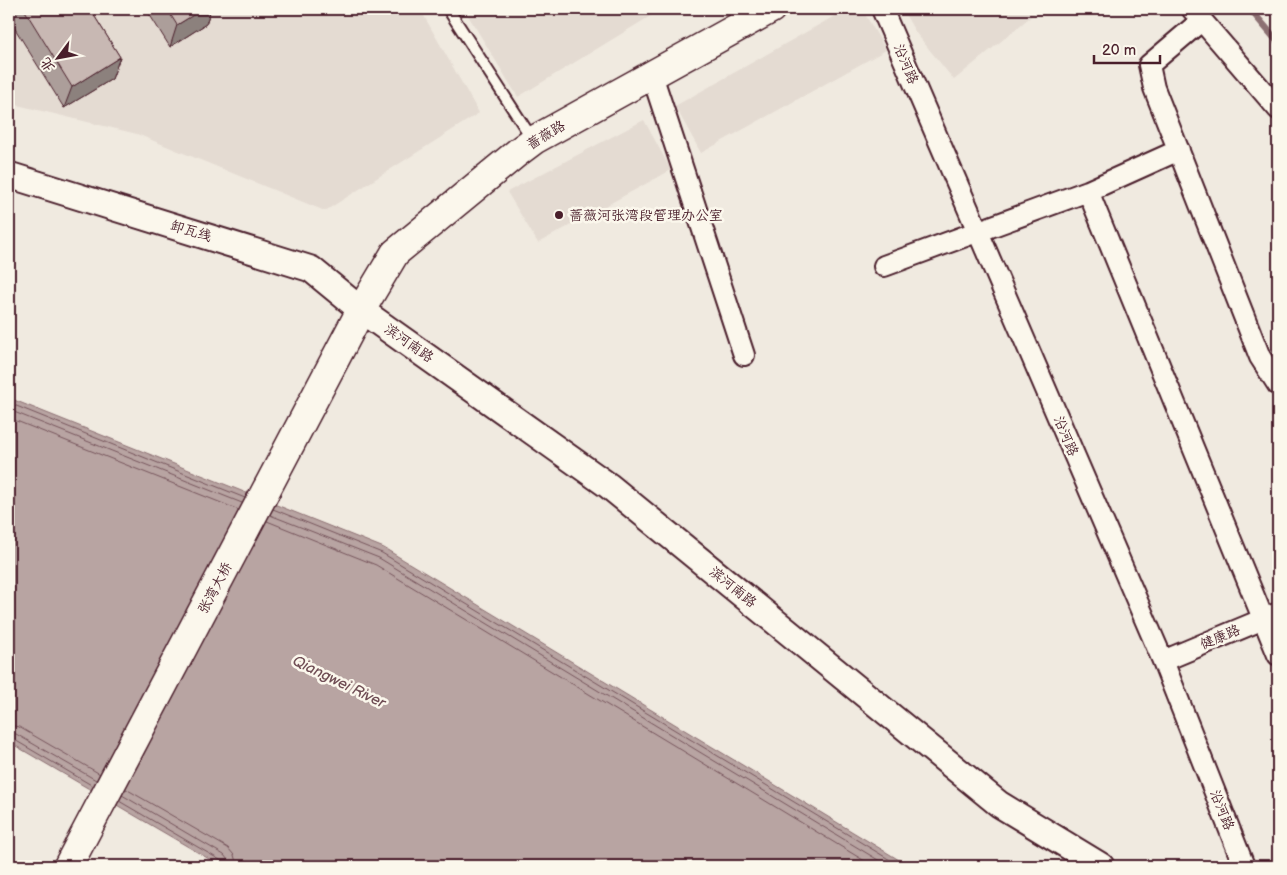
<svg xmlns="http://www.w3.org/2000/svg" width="1287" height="875" viewBox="0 0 1287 875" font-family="'Balsamiq Sans','LXGW WenKai TC',sans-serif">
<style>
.built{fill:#e4dbd2}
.water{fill:#b8a4a2;stroke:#8c6f72}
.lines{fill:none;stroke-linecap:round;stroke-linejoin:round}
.shore{stroke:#76545b;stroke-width:1}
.stream{stroke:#8c6f72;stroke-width:7}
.service-casing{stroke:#4a1f2b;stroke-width:14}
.minor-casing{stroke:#4a1f2b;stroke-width:24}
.tertiary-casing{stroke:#4a1f2b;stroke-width:29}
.secondary-casing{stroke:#4a1f2b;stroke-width:31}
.service{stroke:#fbf7ec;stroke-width:10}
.minor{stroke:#fbf7ec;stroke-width:20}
.tertiary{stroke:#fbf7ec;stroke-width:25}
.secondary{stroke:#fbf7ec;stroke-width:28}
.wall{fill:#ac9e9a;stroke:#4a1f2b}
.shaded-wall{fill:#8c817d;stroke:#4a1f2b}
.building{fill:#c8b8b3;stroke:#4a1f2b}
.poi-dot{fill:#4a1f2b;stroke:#fbf7ec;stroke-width:2}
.labels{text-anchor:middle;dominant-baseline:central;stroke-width:5;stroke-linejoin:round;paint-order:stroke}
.street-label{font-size:14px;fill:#4a1f2b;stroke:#fbf7ec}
.poi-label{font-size:14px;fill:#4a1f2b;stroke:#fbf7ec;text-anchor:start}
.water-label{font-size:15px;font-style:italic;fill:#704e55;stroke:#fbf7ec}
</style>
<rect width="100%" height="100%" fill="#f0eae0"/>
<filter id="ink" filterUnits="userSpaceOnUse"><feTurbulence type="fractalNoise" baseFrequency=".02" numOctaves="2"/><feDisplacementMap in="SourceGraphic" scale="10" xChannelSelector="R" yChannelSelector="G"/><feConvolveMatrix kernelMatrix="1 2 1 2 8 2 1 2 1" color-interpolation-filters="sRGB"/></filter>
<g filter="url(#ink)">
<path class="built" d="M9,9H420L479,113L325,211L137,134L9,103Z
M464,9H662L518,97Z
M847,9H862L886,50L701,153L675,106Z
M902,9H1040L954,80L916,33Z
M644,120L671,170L538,243L507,192Z"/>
<path class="water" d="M9,398L384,548L909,866H221L9,742Z"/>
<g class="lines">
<path class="shore" d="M9,403L245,498
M9,410L242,503
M9,418L239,510
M273,509L382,553L900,866
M270,515L379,558L888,866
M267,521L376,565L873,866
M9,725L19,727L100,774
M9,732L16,734L96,780
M9,738L13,739L93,786
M126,789L228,848L234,855L237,866
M122,795L224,855L228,860L229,866
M119,801L220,860L223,866"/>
<path class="stream" d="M1250,9L1278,42"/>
<g class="service-casing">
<path id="service" d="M448,9L533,140"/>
</g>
<g class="minor-casing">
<path id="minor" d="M882,9L1163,661L1244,866
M1192,9L1278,109
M1202,20L1149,65L1154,88L1260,357L1278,385
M652,75L744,355
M1088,191L1278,655
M884,266L1088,191L1179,150
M1163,661L1278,613"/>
</g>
<g class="tertiary-casing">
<path id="tertiary" d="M9,175L311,269L361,310L609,486L999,804L1101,866"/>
</g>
<g class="secondary-casing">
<path id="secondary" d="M68,866L361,310L395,253L518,152L534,140L771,9"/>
</g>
<use href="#service" class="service"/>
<use href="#minor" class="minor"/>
<use href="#tertiary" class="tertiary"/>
<use href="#secondary" class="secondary"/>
</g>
<path class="wall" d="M9,9H90L120,57L112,79L64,108L9,19Z
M146,9H211L206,24L170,47Z"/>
<path class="shaded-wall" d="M203,9H211L206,24L170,47L177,25Z
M120,57L112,79L64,108L72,87Z"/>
<path class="building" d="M24,9H90L120,57L72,87Z
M167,9H203L177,25Z"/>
</g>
<circle class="poi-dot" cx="559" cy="215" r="5"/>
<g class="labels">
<g class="street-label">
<text transform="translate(906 64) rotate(67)">沿河路</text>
<text transform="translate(546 135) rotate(-31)">蔷薇路</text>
<text transform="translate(191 231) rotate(17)">卸瓦线</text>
<text transform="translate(409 343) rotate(35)">滨河南路</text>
<text transform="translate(1066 436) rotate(67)">沿河路</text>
<text transform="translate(733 587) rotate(39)">滨河南路</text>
<text transform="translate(215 588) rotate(-62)">张湾大桥</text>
<text transform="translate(1220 637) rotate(-23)">健康路</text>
<text transform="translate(1222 810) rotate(68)">沿河路</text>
</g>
<g class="poi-label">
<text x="569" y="215">蔷薇河张湾段管理办公室</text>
</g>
<g class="water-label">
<text transform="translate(339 682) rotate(26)">Qiangwei River</text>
</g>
</g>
<rect width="1287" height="875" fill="none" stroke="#fbf7ec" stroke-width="30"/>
<rect x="15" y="15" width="1257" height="845" fill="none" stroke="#4a1f2b" stroke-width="2" filter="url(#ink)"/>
<g transform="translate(58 58) rotate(238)" stroke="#fbf7ec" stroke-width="4" paint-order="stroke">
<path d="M0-4L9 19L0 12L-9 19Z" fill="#4a1f2b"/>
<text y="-8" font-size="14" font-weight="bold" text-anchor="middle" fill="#4a1f2b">北</text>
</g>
<path d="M1094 55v8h66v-8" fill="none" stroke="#4a1f2b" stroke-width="2.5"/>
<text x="1102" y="55" font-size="15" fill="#4a1f2b" stroke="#fbf7ec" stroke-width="4" paint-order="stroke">20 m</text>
</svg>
